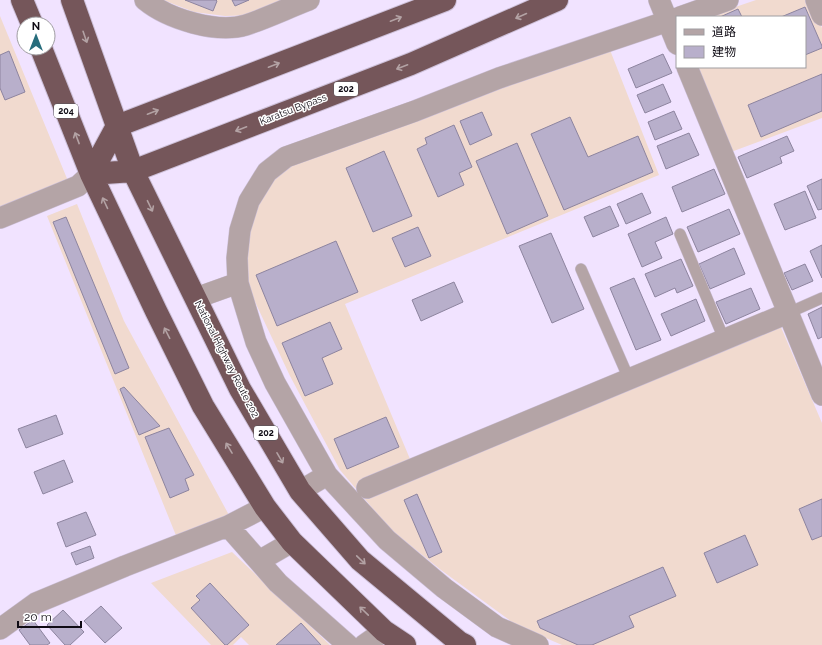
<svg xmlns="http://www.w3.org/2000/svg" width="822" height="645" viewBox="0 0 822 645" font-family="Raleway,'Noto Sans JP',sans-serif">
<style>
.commercial{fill:#f1dacf}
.building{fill:#b8afcb;stroke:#8d849f}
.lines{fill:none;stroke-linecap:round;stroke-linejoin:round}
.lane-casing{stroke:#cdc0d9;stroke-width:12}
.street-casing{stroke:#cdc0d9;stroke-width:22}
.highway-casing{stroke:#cdc0d9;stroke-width:24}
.lane{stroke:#b4a4a6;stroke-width:11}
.street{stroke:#b4a4a6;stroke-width:21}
.highway{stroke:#75565a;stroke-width:22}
.oneway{stroke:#b3a2a4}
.labels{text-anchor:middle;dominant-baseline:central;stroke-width:3;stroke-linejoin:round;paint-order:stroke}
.shield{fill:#fff;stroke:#57545a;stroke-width:1}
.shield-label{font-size:9px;font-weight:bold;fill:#0f0b14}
.street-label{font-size:10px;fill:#0f0b14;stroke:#fff}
</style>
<rect width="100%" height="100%" fill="#f1e3ff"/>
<path class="commercial" d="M163,0H289L252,15L225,16L194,12Z
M756,0H810L822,28V118L731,152L697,67H805V17H706Z
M0,16L68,181L0,210Z
M610,50L659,175L345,304L410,459L774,311L822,423V645H562L516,625L441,570L391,530L340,470L290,376L247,285L248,227L267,186L291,159Z
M77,204L124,321L230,517L177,538L47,216Z
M232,552L272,590L330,645H249L241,637L233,645H211L151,583Z"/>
<path class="building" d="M185,0H216L217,1L213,11Z
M232,0H249L235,6Z
M805,7L822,46V48L805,55V17H781Z
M738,9L742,17H720Z
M9,51L25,92L5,100L0,88V55Z
M663,54L672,73L636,88L628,69Z
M822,74V111L761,137L748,105Z
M663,84L671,102L645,113L637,95Z
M674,111L682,129L655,140L648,122Z
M482,112L492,135L470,145L460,121Z
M570,117L588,157L638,136L653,172L564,210L531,134Z
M454,125L472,167L459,173L464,185L438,197L417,149L427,144L425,138Z
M689,133L699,155L666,169L657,146Z
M787,136L794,151L780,157L782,163L747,178L738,157Z
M517,143L548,216L507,234L476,161Z
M384,151L412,216L373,232L346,168Z
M714,169L725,194L682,212L672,187Z
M822,179V209L818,210L807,186Z
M805,191L816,218L785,230L774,204Z
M642,193L651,213L626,224L617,204Z
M610,206L619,226L593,237L584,217Z
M729,209L740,234L698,252L687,227Z
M66,217L129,368L115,374L53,222Z
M666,217L673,234L655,242L662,258L642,267L628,234Z
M418,227L431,256L405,267L392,238Z
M551,233L584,309L552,323L519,246Z
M336,241L358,292L277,326L256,275Z
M822,245V278L810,251Z
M734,248L745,274L710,289L699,264Z
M681,259L693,286L677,293L675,288L655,297L645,274Z
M805,264L813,281L792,290L784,273Z
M634,278L661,340L636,350L610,288Z
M454,282L463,302L421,321L412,300Z
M751,288L760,309L726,324L716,302Z
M696,299L705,321L671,336L661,314Z
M822,307V337L818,339L808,314Z
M330,322L342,349L322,358L333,384L305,396L282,343Z
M124,387L160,426L139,435L120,389Z
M56,415L63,434L26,448L18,429Z
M386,417L399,447L347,469L334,439Z
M169,428L194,475L185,479L189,490L170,498L145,437Z
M64,460L73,482L43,494L34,472Z
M417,494L442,552L429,558L404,500Z
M822,499V536L812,540L799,509Z
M86,512L96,535L66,547L57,523Z
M745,535L758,565L717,583L704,553Z
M90,546L94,558L76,565L71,553Z
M663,567L676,596L629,616L634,627L592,645H578L540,628L537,621Z
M210,583L249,625L227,645H225L191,608L200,600L196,596Z
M101,606L122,628L105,643L84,621Z
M63,610L84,632L70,645H65L47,625Z
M33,620L50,643L47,645H30L19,630Z
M301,623L321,645H276Z"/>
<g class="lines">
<g class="lane-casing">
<path id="lane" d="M680,234L724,339
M581,269L629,379
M788,313L822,298"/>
</g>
<g class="street-casing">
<path id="street" d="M145,0C168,19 217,34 246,25C267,18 288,8 309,0
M659,0L677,44
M816,0L822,15
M680,17L728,0
M687,67L822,395
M0,218L78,186L91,174
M196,298L238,283
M367,488L788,313
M300,491L327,475
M228,526L278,583L348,645
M259,561L292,542
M0,629L36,603L125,566L228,526L265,507
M364,645L384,631
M538,645L497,627L444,588L387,540L327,475L275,383L256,342L238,283L237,258L240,230L249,201L267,172L286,157L415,111L499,78L677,18"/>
</g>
<g class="highway-casing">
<path id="highway" d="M22,0L32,24
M72,0L133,171L240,389L300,491L360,560L459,642L465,645
M41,48L91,174L156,311L203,406L265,507L292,542L384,631L405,645
M91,174L133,171L411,64L557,0
M91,174L117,126L445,0"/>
</g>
<use href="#lane" class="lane"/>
<use href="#street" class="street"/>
<use href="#highway" class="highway"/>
</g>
<defs><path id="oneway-shaft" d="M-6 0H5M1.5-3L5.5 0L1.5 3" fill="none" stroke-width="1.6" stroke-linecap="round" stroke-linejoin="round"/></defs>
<g class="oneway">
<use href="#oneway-shaft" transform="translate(521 16) rotate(156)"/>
<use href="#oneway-shaft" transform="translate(396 19) rotate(-21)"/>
<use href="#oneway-shaft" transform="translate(85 37) rotate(71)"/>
<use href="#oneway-shaft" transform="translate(274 65) rotate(-21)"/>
<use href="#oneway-shaft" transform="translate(402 67) rotate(159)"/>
<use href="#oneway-shaft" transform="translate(153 112) rotate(-21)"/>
<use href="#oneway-shaft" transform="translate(241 129) rotate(159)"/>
<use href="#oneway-shaft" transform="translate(77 138) rotate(-111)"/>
<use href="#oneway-shaft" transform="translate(105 203) rotate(-115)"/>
<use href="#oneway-shaft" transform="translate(150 206) rotate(64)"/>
<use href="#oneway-shaft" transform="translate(167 333) rotate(-117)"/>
<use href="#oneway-shaft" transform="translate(229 448) rotate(-121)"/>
<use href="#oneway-shaft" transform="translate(280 458) rotate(60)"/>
<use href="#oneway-shaft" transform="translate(361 560) rotate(44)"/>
<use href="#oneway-shaft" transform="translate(364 611) rotate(-136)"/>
</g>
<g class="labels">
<g class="shield">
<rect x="334" y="82" width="24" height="14" rx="3"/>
<rect x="54" y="104" width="24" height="14" rx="3"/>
<rect x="254" y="426" width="24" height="14" rx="3"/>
</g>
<g class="shield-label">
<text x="346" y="89">202</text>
<text x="66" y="111">204</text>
<text x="266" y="433">202</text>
</g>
<g class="street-label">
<text transform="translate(293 109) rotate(-21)">Karatsu Bypass</text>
<text transform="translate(227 359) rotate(63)">National Highway Route 202</text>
</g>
</g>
<rect x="676" y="16" width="130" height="52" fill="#ffffff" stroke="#9f9da1"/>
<rect x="684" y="29" width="20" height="6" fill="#b4a4a6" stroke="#9f9da1"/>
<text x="712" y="36" font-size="12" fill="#0f0b14">道路</text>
<rect x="684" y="46" width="20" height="12" fill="#b8afcb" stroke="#9f9da1"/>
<text x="712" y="56" font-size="12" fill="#0f0b14">建物</text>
<g transform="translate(36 36)"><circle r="19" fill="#ffffff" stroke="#9f9da1"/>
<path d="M0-3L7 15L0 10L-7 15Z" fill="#276d7c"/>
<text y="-6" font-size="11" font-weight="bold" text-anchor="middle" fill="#0f0b14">N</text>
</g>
<path d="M18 621v6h63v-6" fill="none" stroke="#0f0b14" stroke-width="2"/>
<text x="24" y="621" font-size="12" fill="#0f0b14" stroke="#ffffff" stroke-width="3" paint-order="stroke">20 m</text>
</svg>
